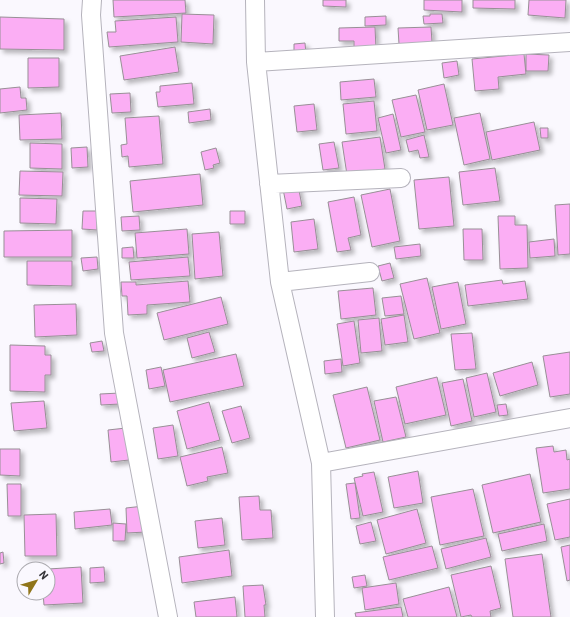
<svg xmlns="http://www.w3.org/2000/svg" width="570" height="617" viewBox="0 0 570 617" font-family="Barlow,sans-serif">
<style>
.building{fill:#fbaef4;stroke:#988f96;filter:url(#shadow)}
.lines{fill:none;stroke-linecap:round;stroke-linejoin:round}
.minor-casing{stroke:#b5b3bc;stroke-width:20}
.minor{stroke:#fff;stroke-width:18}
</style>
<defs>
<filter id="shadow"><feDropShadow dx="3.5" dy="3.5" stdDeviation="2" flood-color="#0004"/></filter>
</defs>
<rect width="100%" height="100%" fill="#faf8fe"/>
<path class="building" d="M113,0H185L186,13L114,17Z
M323,0H346V7L323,6Z
M424,0H462V12L424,10Z
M473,0H515V9L473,8Z
M529,0H566L565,18L528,15Z
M182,14L214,15L213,44L181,42Z
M430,14H442L443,23L424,24L423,16H430Z
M386,16V25L365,26V17Z
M0,17L64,19V50L0,49Z
M176,17L178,42L109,47L107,32H116L115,21Z
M375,27L376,49L354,50V41H339V28Z
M431,27L432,42L399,44L398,28Z
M305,43L306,54H294V44Z
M175,47L179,72L124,80L120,56Z
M524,54L526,74L498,77L499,89L475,91L472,59Z
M526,54L549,55L548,71H526Z
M28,58H59V87L28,88Z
M457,61L459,75L444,78L442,63Z
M374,79L376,97L341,100L340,82Z
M192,83L194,104L158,107L156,92H160V86Z
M444,84L453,125L427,130L418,90Z
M20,87L21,98H26L27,110L0,113V89Z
M130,93L131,112L112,113L110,94Z
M416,95L425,132L401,137L392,100Z
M374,101L377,131L346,134L343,104Z
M314,104L317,130L297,132L294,106Z
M210,109L211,120L189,123L188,112Z
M61,113L62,139L20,140L19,115Z
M480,113L490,159L464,165L454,118Z
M393,114L401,150L386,153L378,118Z
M159,116L163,164L129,167L128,156L122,157L121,145L127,144L125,118Z
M534,122L540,150L492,160L486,132Z
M540,128H548V138H541Z
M424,135L429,157L420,158L418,150L409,152L406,140Z
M380,137L385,169L347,175L342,142Z
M334,142L339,168L323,170L319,144Z
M30,143L62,144V169L30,168Z
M87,147L88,167L72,168L71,148Z
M216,148L220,163L213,165L214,168L205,170L201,152Z
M495,168L500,201L463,205L459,172Z
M20,171L63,172L62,196L19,195Z
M200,174L203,205L133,212L130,181Z
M449,177L454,226L419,229L414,180Z
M298,185L302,206L287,209L283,189Z
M390,189L400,241L372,247L361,195Z
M354,197L361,235L348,238L351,250L337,252L328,202Z
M20,198L57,199L56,224L20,223Z
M570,204V254L558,255L555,205Z
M83,211H97V230L82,229Z
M230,211H245V224H230Z
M139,216L140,230L122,231L121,217Z
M498,216H515V225H527L528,268L500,269Z
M314,219L318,249L294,252L291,222Z
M187,229L189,254L137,258L135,233Z
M463,229H482L483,260H464Z
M72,230V257H4V231Z
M219,232L223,276L195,279L192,234Z
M554,239L555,256L530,258L529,242Z
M420,244L421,256L396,259L394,247Z
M133,247L134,258H122V248Z
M97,257L98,269L83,271L81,258Z
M188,257L190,276L131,280L129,262Z
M27,261H72V286L27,285Z
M390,263L394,278L382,281L378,266Z
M427,278L440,333L414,339L400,284Z
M502,280L503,284L525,281L528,299L468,306L465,285Z
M188,281L190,302L147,305V314L128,315L127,296H122L121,282H136V285Z
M458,282L466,324L441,329L432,287Z
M373,288L376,315L341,319L338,291Z
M401,296L404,314L385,316L382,298Z
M221,297L228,324L164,340L157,313Z
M76,304L77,335L35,337L34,305Z
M404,315L408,342L385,345L381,319Z
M379,318L382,351L361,353L358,320Z
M354,321L360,363L343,366L337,324Z
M209,332L215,352L192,358L187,338Z
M472,333L476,369L455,370L451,334Z
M102,341L104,351L92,352L90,343Z
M10,345L45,346V355H51V375H45V392L10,391Z
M570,352V394L550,397L543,356Z
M236,354L244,386L170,402L163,370Z
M341,359L342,372L325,374L324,361Z
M532,362L538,385L500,396L493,373Z
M161,367L165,386L149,389L146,370Z
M487,373L496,412L474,417L466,378Z
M437,377L446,415L405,424L396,387Z
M463,379L472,421L451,426L442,383Z
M367,387L380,440L346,448L333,395Z
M120,393V404L101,405L100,394Z
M396,397L406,437L383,442L374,401Z
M44,401L47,428L14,431L11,403Z
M209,402L220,440L187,449L177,411Z
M506,404L508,415L499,416L497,405Z
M241,406L250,438L232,443L222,411Z
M173,425L178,456L158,459L153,428Z
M126,428L129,460L111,462L108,430Z
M553,446L554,452L566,450L567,460L570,459V489L543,493L536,448Z
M222,447L228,473L207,477L208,481L187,486L180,457Z
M0,449H20V476L0,475Z
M418,471L423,503L394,508L388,477Z
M374,472L383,512L363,516L354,478L363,476L362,474Z
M530,474L541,522L493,533L482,485Z
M355,483L360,518L351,519L346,484Z
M7,484H21V516H8Z
M473,489L484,536L440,545L431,497Z
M259,496L260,510H271L273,538L242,540L239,497Z
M570,499V537L555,540L547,504Z
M144,506L146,532L127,533L126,508Z
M110,509L112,525L75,529L74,512Z
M417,509L426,543L386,554L377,520Z
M56,514L57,556H25L24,515Z
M222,518L225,545L198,548L195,521Z
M371,522L376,541L360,544L356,526Z
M113,523L126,524L125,541H113Z
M544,524L547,541L502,551L498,534Z
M486,538L491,557L446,569L441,549Z
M570,545V580L567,581L561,547Z
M432,546L438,568L389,580L383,557Z
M229,550L232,576L182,583L179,557Z
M3,552L4,563L0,564V553Z
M542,554L551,617H513L505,559Z
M491,566L501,608L490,611L491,617H472L471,615L461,617L451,575Z
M81,567L83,603L44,605L43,593H48V569Z
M104,567L105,582L90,583V568Z
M365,575L367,586L354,588L352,577Z
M396,583L399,604L365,610L362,588Z
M263,585L266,605H264L265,617H245L243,586Z
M449,587L457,617H408L403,599Z
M235,597L237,617H196L194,602Z
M401,607L403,617H356L355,613Z"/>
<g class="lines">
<g class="minor-casing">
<path id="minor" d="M92,0L91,15L114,333L168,617
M255,0L256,62L280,282L321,463L325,617
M256,62L570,42
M269,184L401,178
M280,282L370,272
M321,463L570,418"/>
</g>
<use href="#minor" class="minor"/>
</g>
<g transform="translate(36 581) rotate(52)"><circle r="19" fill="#faf8fe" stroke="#abaaaf"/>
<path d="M0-3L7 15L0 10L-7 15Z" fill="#90751a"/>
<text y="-6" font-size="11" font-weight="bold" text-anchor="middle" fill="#353438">N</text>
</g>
</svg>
